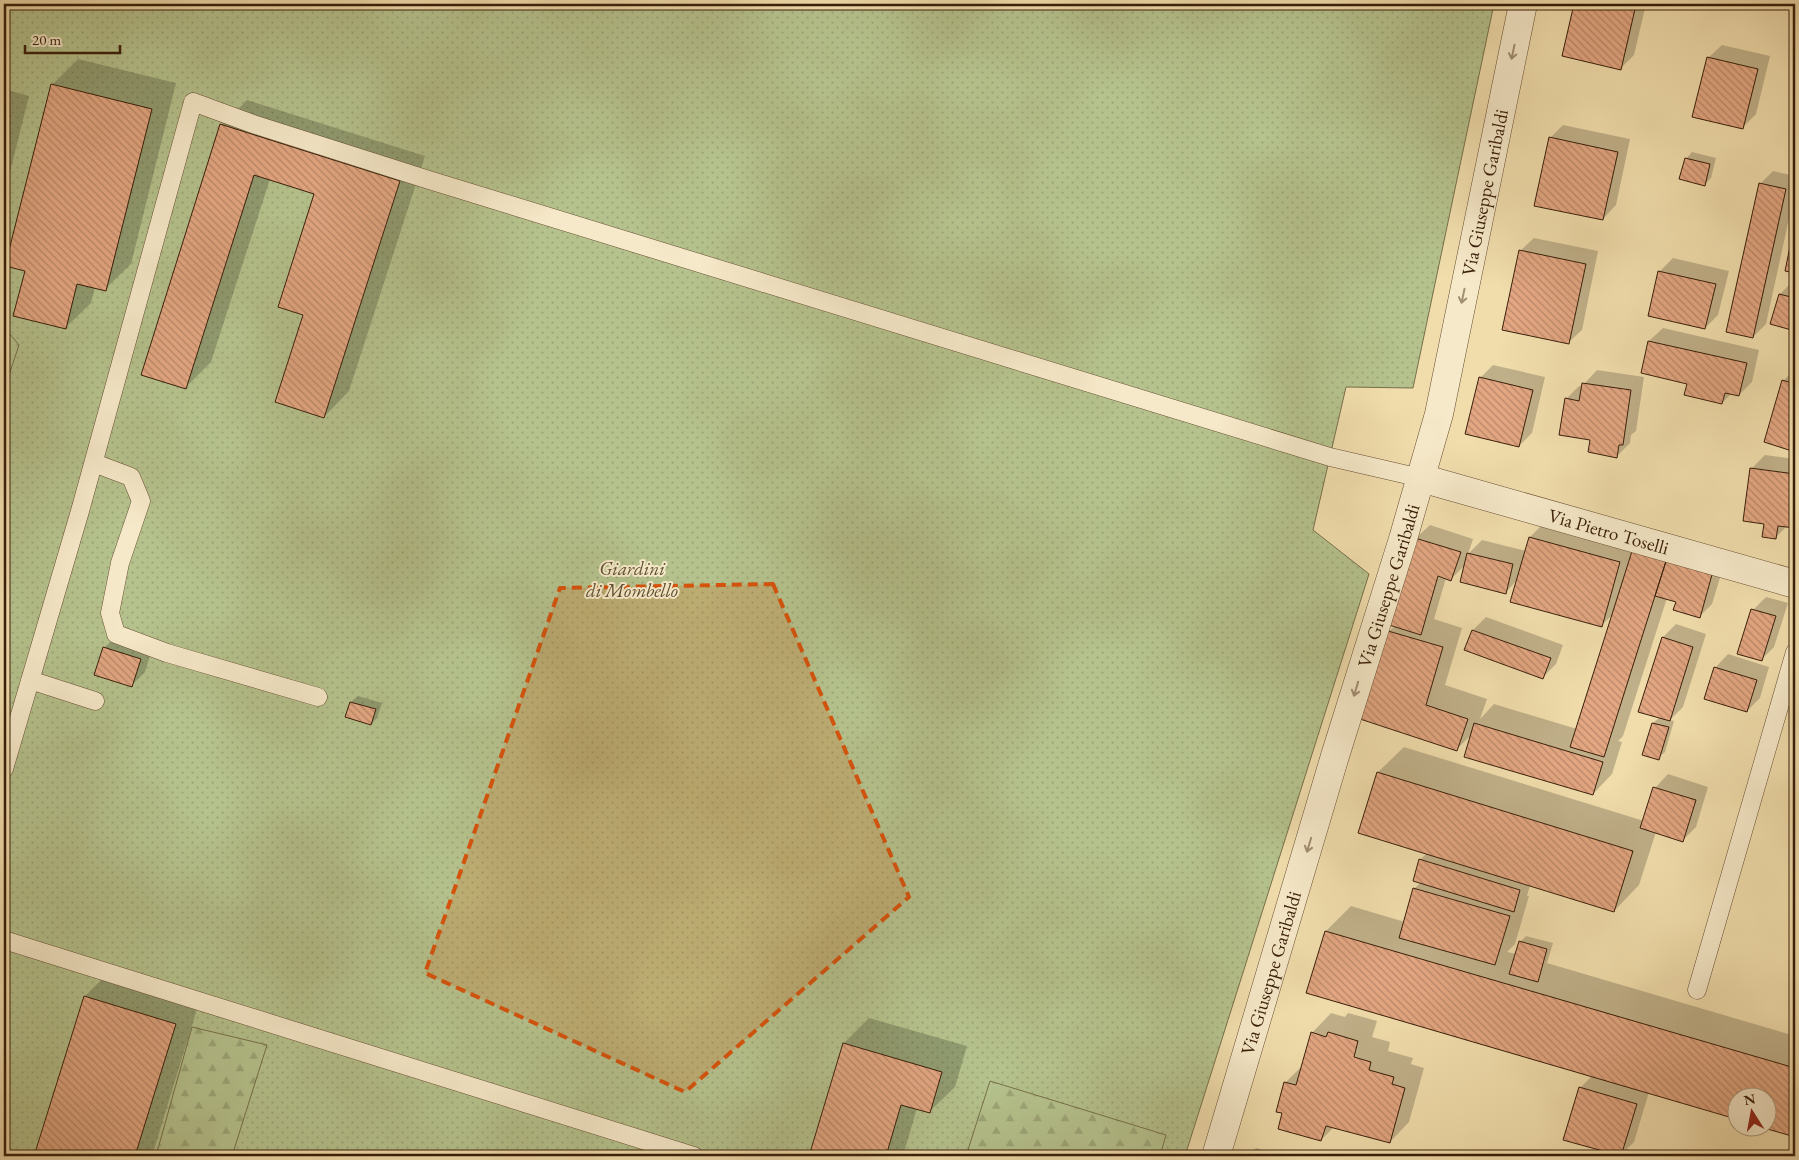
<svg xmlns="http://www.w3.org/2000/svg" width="1799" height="1160" viewBox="0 0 1799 1160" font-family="'EB Garamond',serif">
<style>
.green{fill:url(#green-dots);stroke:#77704b}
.forest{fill:url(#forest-firs);stroke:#77704b}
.shadow{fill:#0003;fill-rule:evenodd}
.building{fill:url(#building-back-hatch);stroke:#391e09}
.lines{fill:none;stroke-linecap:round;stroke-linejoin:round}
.service-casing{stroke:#674e32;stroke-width:19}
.minor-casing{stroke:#674e32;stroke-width:29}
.tertiary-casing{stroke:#674e32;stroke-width:29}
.service{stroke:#f6e9c9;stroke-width:18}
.minor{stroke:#f6e9c9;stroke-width:28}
.tertiary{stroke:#f6e9c9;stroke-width:28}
.oneway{stroke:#a18e73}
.marked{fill:#d6530c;fill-opacity:0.2;stroke:#d6530c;stroke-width:4;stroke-dasharray:10 6;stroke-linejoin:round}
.labels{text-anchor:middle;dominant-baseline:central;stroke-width:4;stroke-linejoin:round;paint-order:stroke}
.street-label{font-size:19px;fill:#391e09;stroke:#f6e9c9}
.park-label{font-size:19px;font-style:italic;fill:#5e4f31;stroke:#f6e9c9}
</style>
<defs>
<pattern id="green-dots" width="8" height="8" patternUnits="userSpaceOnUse" patternTransform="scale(1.25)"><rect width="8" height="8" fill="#b5c28d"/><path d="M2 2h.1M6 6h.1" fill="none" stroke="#9ca678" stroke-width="1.8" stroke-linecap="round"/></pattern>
<pattern id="forest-firs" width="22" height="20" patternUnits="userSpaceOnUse" patternTransform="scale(1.25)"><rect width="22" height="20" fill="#b5c28d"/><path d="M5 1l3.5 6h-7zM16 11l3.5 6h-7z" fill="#9ca678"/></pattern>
<pattern id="building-back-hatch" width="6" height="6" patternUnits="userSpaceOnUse" patternTransform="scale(1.25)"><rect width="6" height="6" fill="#e3a782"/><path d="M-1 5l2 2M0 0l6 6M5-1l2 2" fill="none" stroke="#b98769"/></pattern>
</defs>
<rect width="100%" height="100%" fill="#f1ddac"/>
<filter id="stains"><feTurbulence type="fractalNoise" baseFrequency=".004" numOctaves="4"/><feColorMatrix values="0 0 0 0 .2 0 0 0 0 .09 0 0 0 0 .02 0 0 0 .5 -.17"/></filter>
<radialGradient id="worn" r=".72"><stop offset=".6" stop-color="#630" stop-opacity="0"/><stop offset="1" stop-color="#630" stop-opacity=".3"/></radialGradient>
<path class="green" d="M4,4H1494L1413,388L1346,387L1313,530L1369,574L1185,1156H4Z"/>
<path class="forest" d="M4,327L19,345L4,390Z
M192,1027L267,1045L232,1156H156Z
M990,1081L1166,1135L1160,1156H966Z"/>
<path class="shadow" d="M1576,4H1646L1634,55L1621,68L1564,55Z
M1722,45L1770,56L1756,114L1743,127L1708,58Z
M78,59L176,83L131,264L105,289L95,287L91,303L65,328L26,270L52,85Z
M4,89L29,96L4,196Z
M247,100L425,156L349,391L324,417L304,314L315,193L270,179L211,362L186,387L222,125Z
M1563,125L1630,139L1616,205L1603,219L1550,138Z
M1692,152L1716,158L1711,178L1705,184L1686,159Z
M1773,171L1795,176V191L1766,324L1753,337L1760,184Z
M1534,238L1598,251L1582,330L1568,343L1520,251Z
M1673,258L1729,271L1718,315L1705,328L1650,315L1660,271Z
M1793,281L1795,282V330L1772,323L1780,294Z
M1663,328L1759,350L1752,382L1739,395L1732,393L1722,403L1688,383L1642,372L1649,341Z
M1493,365L1545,377L1532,433L1519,446L1480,378Z
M1795,369V451L1765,442L1783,381Z
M1597,370L1644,377L1636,431L1631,435L1630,443L1617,456L1591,439L1566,399L1579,386H1583L1584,384Z
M1765,455L1795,459V527L1787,526L1776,537L1752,468Z
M1549,518L1639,543L1654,529L1685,538L1683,546L1726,558L1712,604L1699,617L1678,601L1667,598L1623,736L1618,741L1622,742L1612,774L1593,794L1472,734L1457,749L1361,718L1389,631L1395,626L1416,538L1430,525L1473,539L1468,554L1482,540L1526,551L1530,537ZM1466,564L1506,592L1517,580L1601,626L1613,614L1577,729L1494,704L1480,719L1487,699L1445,685L1462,628L1434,619L1446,578L1451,579Z
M1766,597L1788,603L1774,647L1761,660L1753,610Z
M1486,617L1563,645L1556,664L1543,677L1466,650L1473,630Z
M1676,624L1706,634L1683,707L1670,720L1674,721L1665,752L1658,758L1653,723L1660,717L1663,637Z
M117,635L153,646L145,672L132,685L104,648Z
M1728,654L1769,667L1760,698L1747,711L1715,668Z
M358,696L382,703L377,718L371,724L347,716L351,702Z
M1404,747L1644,821L1655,788L1668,774L1708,787L1696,827L1683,840L1656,832L1639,885L1614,911L1530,885L1527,896H1529L1515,944L1507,952L1517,954L1520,942L1526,936L1553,943L1547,963L1795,1036V1135L1766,1127V1098H1736V1118L1649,1092L1634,1142L1627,1149L1653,1156H1592L1599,1149L1580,1088L1592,1076L1326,931L1351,906L1405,922L1414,889L1421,882L1420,860L1427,853L1360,832L1378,772Z
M110,971L200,999L152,1156H35L85,996Z
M1331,1013L1345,1017L1348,1013L1377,1021L1372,1037L1390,1042L1388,1051L1413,1058L1411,1064L1424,1068L1409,1122L1390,1142L1334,1127L1321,1140L1284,1112L1278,1111L1286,1082L1303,1065L1312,1033Z
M869,1018L967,1046L955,1087L929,1112L917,1108L903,1156H810L844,1043Z
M1256,1148L1285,1156H1248Z"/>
<path class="building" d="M1574,4H1613L1635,9L1621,70L1562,56Z
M1707,57L1758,69L1743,129L1692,117Z
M51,84L152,109L106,291L77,284L66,329L13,316L25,271L5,266Z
M4,114L10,115L4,140Z
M220,124L400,181L324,418L275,402L303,315L278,307L314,194L254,175L186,389L141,375Z
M1549,137L1618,152L1603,220L1534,206Z
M1685,158L1710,164L1705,186L1679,179Z
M1759,183L1786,189L1753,338L1726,332Z
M1795,222V273L1785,271Z
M1519,250L1586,264L1569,344L1502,330Z
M1658,271L1716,284L1705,329L1648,316Z
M1779,294L1795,298V331L1770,324Z
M1648,341L1747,363L1739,396L1725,393L1722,404L1684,395L1687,384L1641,373Z
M1479,377L1533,390L1519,447L1465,434Z
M1782,380L1795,384V452L1764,442Z
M1582,383L1631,390L1623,445H1619L1617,458L1588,452L1590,440L1559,435L1565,398L1579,401Z
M1750,468L1795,474V528L1778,526L1776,539L1762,537L1764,524L1743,521Z
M1529,537L1620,562L1602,627L1510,602Z
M1415,538L1461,552L1451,581L1438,576L1421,635L1389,625Z
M1633,548L1667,558L1604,757L1570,747Z
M1467,553L1513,564L1506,594L1460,582Z
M1667,558L1713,571L1700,618L1673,610L1676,602L1655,596Z
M1751,609L1776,616L1762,661L1737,654Z
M1472,630L1551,658L1543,679L1464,650Z
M1388,631L1443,647L1426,705L1468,719L1457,751L1360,719Z
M1662,637L1693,647L1670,721L1638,712Z
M103,647L141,659L132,687L94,675Z
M1714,667L1757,680L1747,712L1704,699Z
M350,702L376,709L371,725L345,717Z
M1474,723L1603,762L1593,795L1464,757Z
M1652,723L1669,727L1659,760L1642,755Z
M1377,772L1633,851L1614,912L1358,833Z
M1653,787L1696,800L1683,842L1640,828Z
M1419,859L1520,890L1514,912L1413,881Z
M1413,888L1510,916L1495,965L1399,938Z
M1325,931L1795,1068V1137L1764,1128H1766V1098H1736V1119L1306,993Z
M1519,941L1547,949L1538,982L1509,974Z
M84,996L176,1024L135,1156H34Z
M1311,1032L1326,1037L1328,1032L1358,1041L1354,1057L1371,1062L1369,1070L1394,1077L1392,1084L1405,1088L1390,1143L1326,1126L1321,1141L1278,1129L1282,1113L1276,1112L1284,1082L1296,1085Z
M843,1043L942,1072L930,1113L901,1105L886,1156H809Z
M1579,1087L1637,1104L1621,1156L1563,1140Z"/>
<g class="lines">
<g class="service-casing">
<path id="service" d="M94,463L131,477L141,501L120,563L110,613L116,634L167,653L318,697
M30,680L95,701
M4,769L80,511L193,102L253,124L429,180L1330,457L1421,478
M4,940L694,1156
M1697,990L1795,652"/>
</g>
<g class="minor-casing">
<g id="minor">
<path id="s1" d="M1421,478L1795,584"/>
</g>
</g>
<g class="tertiary-casing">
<g id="tertiary">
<path id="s2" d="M1216,1156L1335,756L1403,539L1439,414L1523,4"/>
</g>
</g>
<use href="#service" class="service"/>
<use href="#minor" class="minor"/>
<use href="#tertiary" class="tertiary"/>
</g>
<defs><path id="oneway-shaft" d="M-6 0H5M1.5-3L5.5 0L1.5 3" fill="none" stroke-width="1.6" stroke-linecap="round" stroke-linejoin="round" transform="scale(1.25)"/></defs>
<g class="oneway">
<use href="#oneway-shaft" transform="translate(1513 52) rotate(102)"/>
<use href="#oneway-shaft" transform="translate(1463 296) rotate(102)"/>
<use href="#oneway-shaft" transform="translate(1356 689) rotate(107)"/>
<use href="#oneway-shaft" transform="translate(1309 845) rotate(107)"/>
</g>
<path class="marked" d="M773,584L909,897L685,1092L425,973L560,588Z"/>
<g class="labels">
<g class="street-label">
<text stroke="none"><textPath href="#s2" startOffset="1001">Via Giuseppe Garibaldi</textPath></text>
<text stroke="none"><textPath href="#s1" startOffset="195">Via Pietro Toselli</textPath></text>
<text stroke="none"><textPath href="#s2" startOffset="596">Via Giuseppe Garibaldi</textPath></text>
<text stroke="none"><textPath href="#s2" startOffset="191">Via Giuseppe Garibaldi</textPath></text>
</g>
<g class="park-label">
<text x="632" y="568">Giardini<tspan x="632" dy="22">di Mombello</tspan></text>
</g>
</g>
<rect width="1799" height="1160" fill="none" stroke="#f1ddac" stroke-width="20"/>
<rect x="5" y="5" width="1789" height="1150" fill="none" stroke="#391e09" stroke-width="2.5"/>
<rect x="10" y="10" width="1779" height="1140" fill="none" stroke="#391e09"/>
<g transform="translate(1752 1112) rotate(349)"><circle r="24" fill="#f6e9c9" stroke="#aa987c"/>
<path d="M0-4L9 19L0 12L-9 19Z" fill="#8f2418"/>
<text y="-8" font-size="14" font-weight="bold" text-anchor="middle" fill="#391e09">N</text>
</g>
<path d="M25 45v8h95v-8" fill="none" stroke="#391e09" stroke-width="2.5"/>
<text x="32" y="45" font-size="15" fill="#391e09" stroke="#f6e9c9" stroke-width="4" paint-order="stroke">20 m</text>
<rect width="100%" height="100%" filter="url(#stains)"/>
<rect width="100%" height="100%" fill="url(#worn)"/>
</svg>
